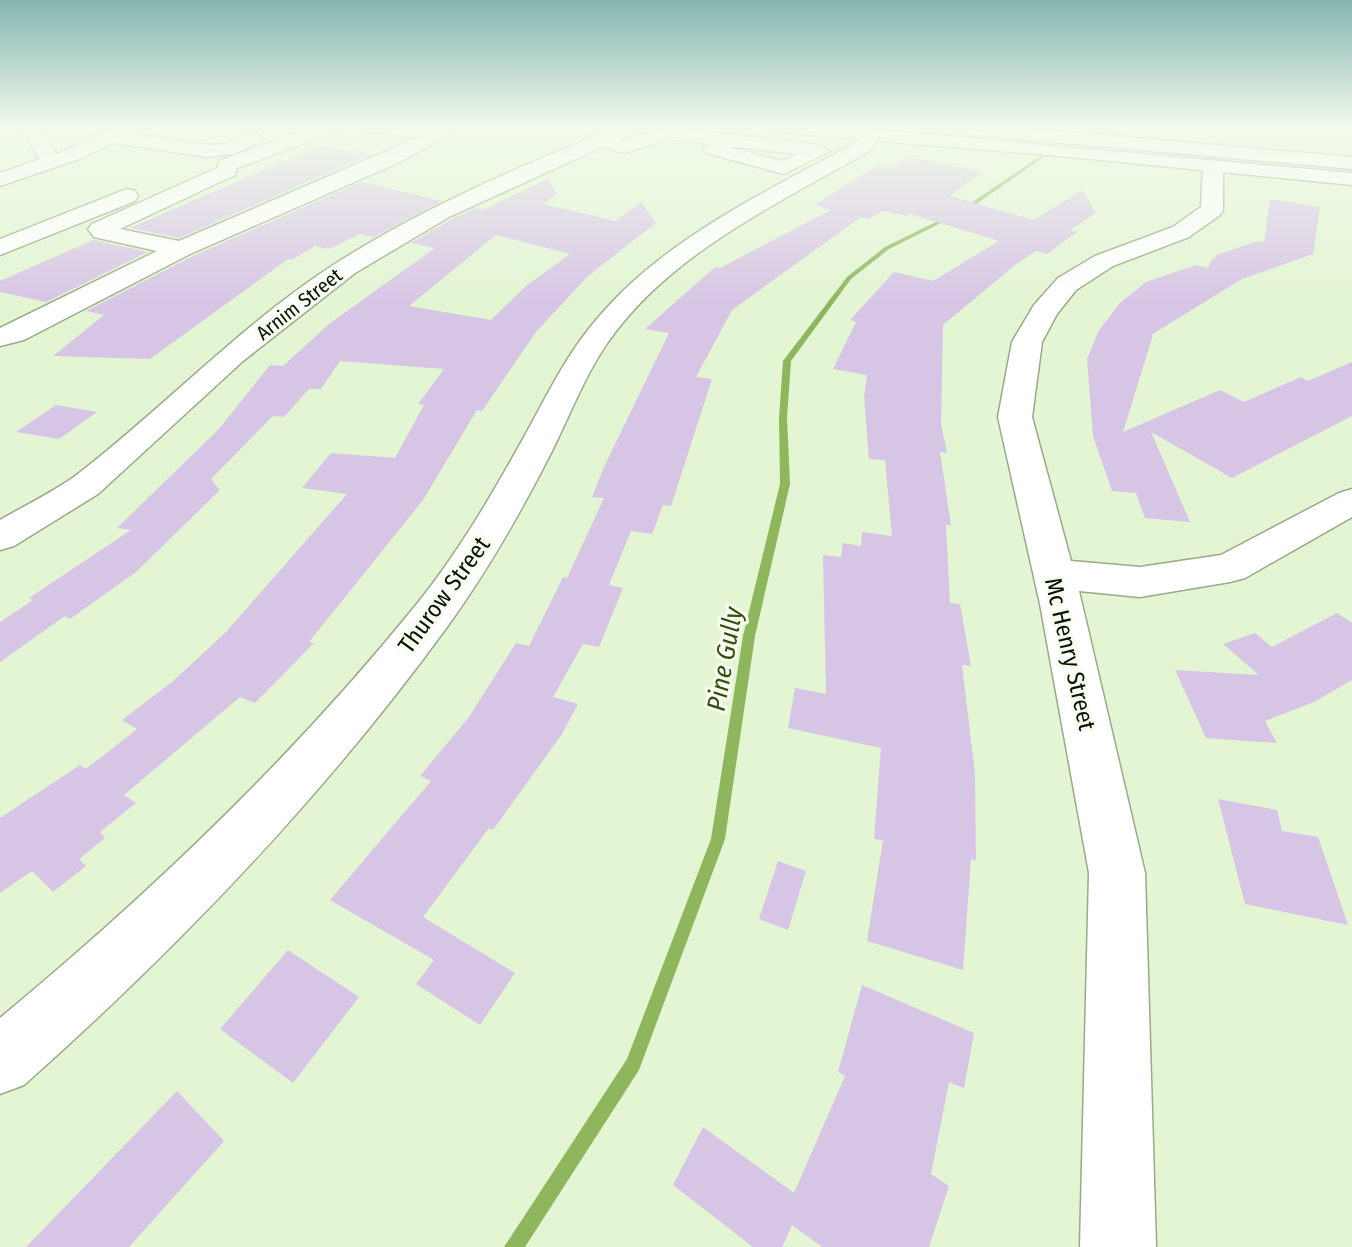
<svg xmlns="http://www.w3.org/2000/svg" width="1352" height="1247" viewBox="0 0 1352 1247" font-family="'Fira Sans Condensed',sans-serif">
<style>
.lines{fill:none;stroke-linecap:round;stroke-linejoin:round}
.stream{fill:#8eb75d;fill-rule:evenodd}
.building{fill:#d7c5e5;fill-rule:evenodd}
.minor-casing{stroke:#99a989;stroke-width:3}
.major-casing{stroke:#99a989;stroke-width:3}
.highway-casing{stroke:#99a989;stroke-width:3}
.minor{fill:#fff;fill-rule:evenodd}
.major{fill:#fff;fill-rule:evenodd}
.highway{fill:#fff;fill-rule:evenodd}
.labels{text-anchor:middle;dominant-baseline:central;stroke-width:6;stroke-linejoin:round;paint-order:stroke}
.far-street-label{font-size:20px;fill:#0a1005;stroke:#f7fef0}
.street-label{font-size:24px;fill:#0a1005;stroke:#f7fef0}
.water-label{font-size:26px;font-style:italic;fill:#344e0d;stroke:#f7fef0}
</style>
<rect width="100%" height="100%" fill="#e3f5d3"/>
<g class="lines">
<path class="stream" d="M1040,156L1044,157L965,212H961V210Z
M946,217L951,218L889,249L851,279L791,361L787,418L790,484L755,636L725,839L639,1070L525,1247H504L627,1059L711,839L743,636L780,484L779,418L783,361L847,277L885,247Z"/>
</g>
<path class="building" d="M320,146L371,154L179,238L130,228Z
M908,157L982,172L950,196L1034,220L1082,190L1096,213L1070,230L1077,232L1047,254L1036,251L1015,265L943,325L941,424L947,453L940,452L951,525H946L950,603L960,604L971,666L962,665L975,774L976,860L971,859L963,970L867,941L883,840L874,839L881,748L788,728L795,688L826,694L823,555L841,557L843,543L861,546L862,532L892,536L885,460L869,459L864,397L867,375L833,369L856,322L850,320L894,272L933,281L999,241L910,214L907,216L884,211L868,219L861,217L732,310L696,377L712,379L671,506L663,505L652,534L631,531L609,585L623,588L599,647L583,644L553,697L578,704L562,734L493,830L489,828L423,917L515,973L480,1025L416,984L434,960L330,900L431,781L420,776L469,717L516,643L529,646L563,577L567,578L604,498L592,497L604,467L669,333L645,329L715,267L720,268L831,210L815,205L878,165L891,168Z
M548,179L557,194L543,204L615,221L641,202L656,223L588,276L536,332L482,411L477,410L423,500L309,642L314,643L255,703L240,697L124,795L136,803L100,832L105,838L79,859L86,866L53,892L32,871L0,893V818L80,765L86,769L137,729L122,720L172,682L226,632L347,494L302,488L331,453L395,458L424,405L418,404L444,369L340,361L321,389H309L284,417L273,416L211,479L220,490L136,572L70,619L65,616L0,662V622L33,600L29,598L131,530L117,528L219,429L270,365L283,366L329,324L435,248L411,243L450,220L475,208L483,210ZM496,235L570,254L526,286L491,320L409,306Z
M361,182L442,201L374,237L360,234L329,249L315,246L293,259H288L150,359L53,356L104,315L86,311L191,257Z
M1270,199L1320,207L1313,254L1242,279L1151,335H1153L1123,432L1220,390L1244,402L1301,377L1308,381L1352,362V416L1232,478L1151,432L1190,522L1145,518L1136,493L1112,491L1093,436L1087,359L1098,332L1120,303L1146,282L1196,265L1208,268L1212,259L1218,257L1214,256L1257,241L1264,242Z
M93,240L148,252L46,302L0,292V281Z
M56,405L97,412L59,439L16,432Z
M1337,613L1352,623V680L1314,702L1265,721L1277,743L1206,738L1175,670L1259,675L1223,644L1255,633L1272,647Z
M1218,799L1277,810L1282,831L1318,837L1348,925L1245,904Z
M778,861L806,871L788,930L759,919Z
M288,950L359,997L293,1083L220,1029Z
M862,985L974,1033L964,1088L949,1082L931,1174L949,1186L929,1247H822L792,1225L782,1247H753L673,1185L703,1127L794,1193L845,1076L838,1072Z
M177,1091L224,1141L129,1247H26Z"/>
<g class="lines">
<g class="minor-casing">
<path id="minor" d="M21,127H39L57,154L118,127H143L133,134L207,145L225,144L255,133L264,139L235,154L207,157L114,143L79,159L0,186V173L40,159Z
M313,127H341L338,131L237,168L235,175L120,229L179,241L419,137L367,132L358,127H463L400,162L190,254L24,340L0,346V328L157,251L94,237L88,229L92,224L217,168L219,161Z
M617,127H643L619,140L624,141L667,127L820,145L830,151L784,174L706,153L703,149L709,144L668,139L625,153L602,147L449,217L355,273L243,361L98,494L14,546L0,550V520C24,506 51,493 74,477C164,408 242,323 338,262C426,206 521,166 617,127ZM735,147L797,154L782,161L732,148Z
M873,128L882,134L871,150C778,204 671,252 608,342C585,375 570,415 552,451C521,512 487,572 447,627C324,796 180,946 24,1085L0,1094V1018C151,893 293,757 416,605C458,553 492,495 524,437C544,401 562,363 588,330C656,242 762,194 857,142L866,130Z
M1213,159L1223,165V210L1220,215L1189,237L1113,266L1076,290L1057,314L1042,342L1032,417L1071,561L1140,567L1221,555L1339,493L1352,489V517L1245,578L1230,582L1140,597L1079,591L1145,873L1156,1247H1080L1089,873L1040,604L998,417L1012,342L1034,305L1058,278L1095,256L1173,227L1201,207L1203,165Z
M127,189L135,191L138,196L135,201L0,255V239Z"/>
</g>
<g class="major-casing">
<path id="major" d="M767,127H847L1352,173V185L1071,157L776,132Z"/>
</g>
<g class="highway-casing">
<path id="highway" d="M933,127H1007L1352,157V169L942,132Z"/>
</g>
<use href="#minor" class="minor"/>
<use href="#major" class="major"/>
<use href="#highway" class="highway"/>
</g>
<linearGradient id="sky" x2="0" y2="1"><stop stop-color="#84b5b0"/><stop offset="0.42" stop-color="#f2faeb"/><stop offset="1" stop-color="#f2faeb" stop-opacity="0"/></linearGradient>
<rect width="1352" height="302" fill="url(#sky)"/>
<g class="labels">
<g class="far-street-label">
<text transform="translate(299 304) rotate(-38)">Arnim Street</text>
</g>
<g class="street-label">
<text transform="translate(444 595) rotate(-54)">Thurow Street</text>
<text transform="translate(1070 654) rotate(77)">Mc Henry Street</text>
</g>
<g class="water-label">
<text transform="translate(725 659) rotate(-80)">Pine Gully</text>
</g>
</g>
</svg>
